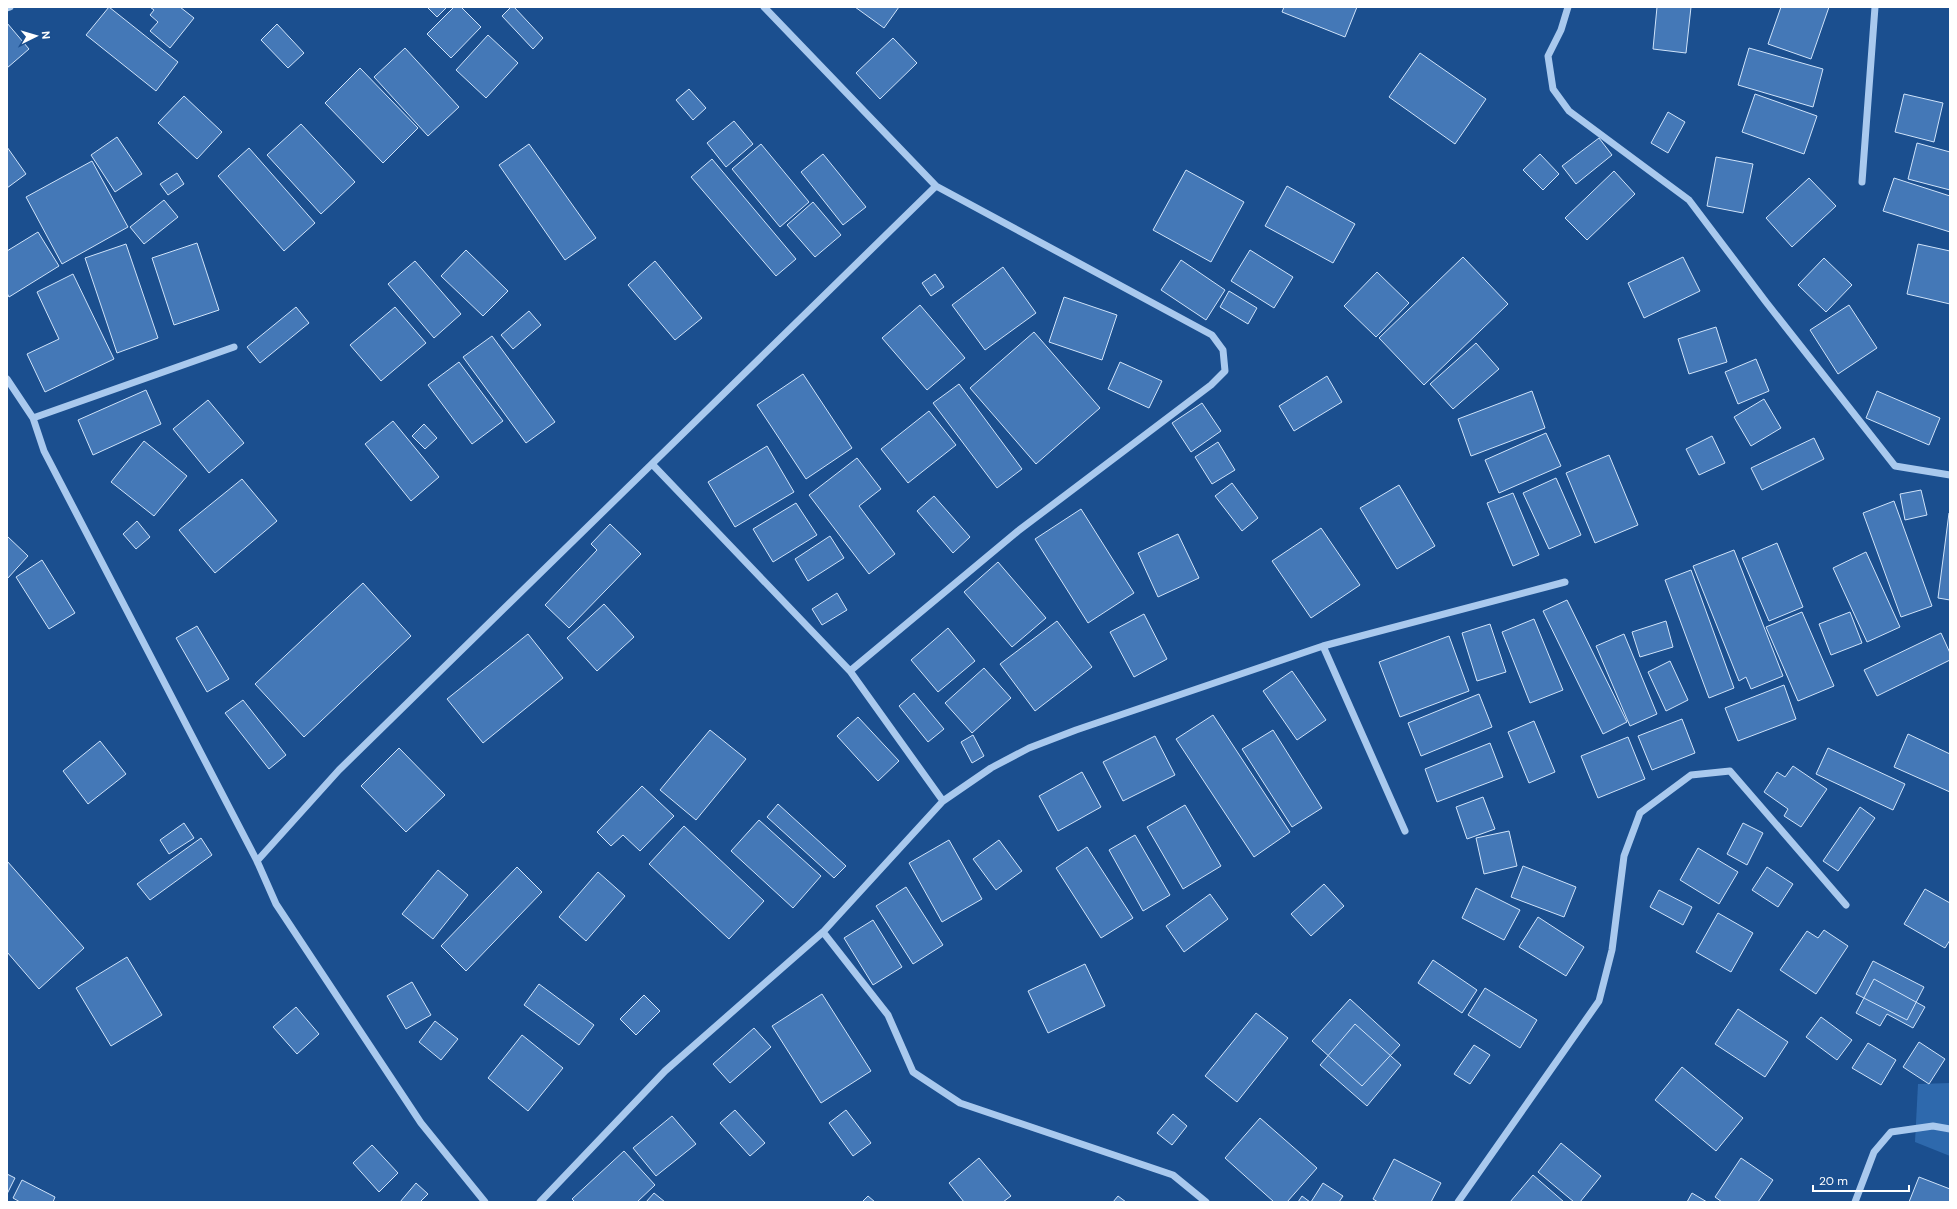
<svg xmlns="http://www.w3.org/2000/svg" width="1957" height="1209" viewBox="0 0 1957 1209" font-family="'DM Sans',sans-serif">
<style>
.green{fill:#2e69ad}
.building{fill:#4478b7;stroke:#cfe3fa}
.lines{fill:none;stroke-linecap:round;stroke-linejoin:round}
.minor{stroke:#a9c9ee;stroke-width:7}
</style>
<rect width="100%" height="100%" fill="#1b4f8f"/>
<path class="green" d="M1950,1083V1156L1915,1142L1918,1084Z"/>
<path class="building" d="M109,7L178,62L156,91L86,35Z
M150,7H180L194,18L170,48L150,31L158,22L150,15L154,10Z
M427,7H447L437,17Z
M454,7H461L481,27L451,58L427,34Z
M511,7H514L543,38L533,49L502,16Z
M855,7H899L884,28Z
M1284,7H1357L1345,37L1282,12Z
M1657,7H1691L1686,53L1653,49Z
M1781,7H1829L1811,59L1768,44Z
M7,23L29,49L7,68Z
M277,24L304,53L288,68L261,40Z
M488,35L518,63L486,98L456,70Z
M893,38L917,63L880,99L856,73Z
M405,48L459,107L428,136L374,77Z
M1749,48L1823,69L1813,107L1738,85Z
M1420,53L1486,99L1455,144L1389,97Z
M360,68L418,128L383,163L325,103Z
M689,89L706,108L693,120L676,100Z
M1755,94L1817,116L1804,154L1742,132Z
M1904,94L1943,103L1934,142L1895,132Z
M184,96L222,132L197,159L158,123Z
M1668,112L1685,122L1668,153L1651,143Z
M734,121L753,144L726,167L707,143Z
M301,124L355,182L321,214L267,155Z
M117,137L142,174L115,192L91,155Z
M1599,138L1612,155L1576,184L1562,166Z
M1917,143L1950,152V190L1908,179Z
M529,144L596,238L565,260L499,165Z
M761,144L809,202L780,227L732,169Z
M7,147L26,174L7,188Z
M249,148L315,223L284,251L218,176Z
M823,154L866,207L843,225L801,172Z
M1540,154L1559,174L1543,190L1523,170Z
M1716,157L1753,164L1743,213L1707,206Z
M712,159L796,259L776,276L691,177Z
M92,161L128,227L62,264L26,197Z
M1186,170L1244,202L1211,262L1153,230Z
M1614,171L1635,194L1587,240L1565,218Z
M177,173L184,184L168,195L160,184Z
M1809,178L1836,206L1792,247L1766,218Z
M1894,178L1950,196V232L1883,211Z
M1287,186L1355,224L1333,263L1265,226Z
M164,200L178,217L144,244L130,227Z
M813,202L841,235L815,257L787,225Z
M38,232L59,266L9,297L7,293V251Z
M197,243L219,310L174,325L152,258Z
M126,244L158,338L117,353L85,258Z
M1918,244L1950,251V304L1907,294Z
M466,250L508,291L483,316L441,276Z
M1250,250L1293,277L1274,308L1231,281Z
M1463,257L1508,304L1424,385L1379,338Z
M1683,257L1700,291L1644,318L1628,283Z
M1824,258L1852,285L1826,312L1798,285Z
M1181,260L1225,290L1206,320L1161,290Z
M415,261L461,314L434,338L388,284Z
M655,261L702,318L675,340L628,285Z
M1003,267L1036,313L985,350L952,305Z
M1377,272L1409,303L1376,337L1344,306Z
M73,274L114,359L45,392L27,354L59,339L37,292Z
M935,274L944,287L931,296L922,283Z
M1229,291L1257,308L1248,324L1220,307Z
M1064,297L1117,315L1102,360L1049,342Z
M920,305L965,358L927,390L882,338Z
M1849,305L1877,348L1838,374L1810,330Z
M296,307L309,323L260,363L247,347Z
M395,307L426,343L381,381L350,345Z
M529,311L541,325L513,349L501,335Z
M1716,327L1727,362L1689,374L1678,339Z
M1034,332L1100,408L1036,464L970,388Z
M492,336L555,422L526,443L463,357Z
M1476,343L1499,369L1453,409L1430,384Z
M1756,359L1769,391L1738,404L1725,372Z
M459,362L503,421L472,444L428,385Z
M1120,362L1162,381L1149,408L1108,389Z
M803,374L852,448L806,479L757,405Z
M1327,376L1342,402L1294,431L1279,406Z
M959,384L1022,469L997,488L933,403Z
M146,390L161,424L93,455L78,420Z
M1532,391L1545,428L1471,456L1458,419Z
M1877,391L1940,418L1929,445L1866,418Z
M1764,399L1781,428L1751,446L1734,417Z
M208,400L244,443L209,473L173,429Z
M1202,403L1221,431L1191,452L1172,423Z
M929,411L956,445L908,483L881,449Z
M393,421L439,477L411,501L365,444Z
M424,424L437,438L425,449L412,436Z
M1546,433L1561,466L1499,493L1485,460Z
M1712,436L1725,463L1699,475L1686,449Z
M1814,438L1824,459L1762,490L1751,468Z
M144,441L187,476L154,516L111,482Z
M1218,442L1235,470L1212,484L1195,457Z
M767,446L794,492L735,527L708,482Z
M1609,455L1638,525L1595,543L1566,473Z
M857,458L881,489L859,506L895,554L869,574L809,495Z
M1556,478L1581,535L1549,549L1523,493Z
M242,479L277,521L215,573L179,530Z
M1232,483L1258,518L1242,531L1215,496Z
M1399,485L1435,546L1397,569L1360,508Z
M1921,490L1927,515L1905,520L1900,494Z
M1513,493L1539,555L1513,566L1487,503Z
M934,496L970,537L953,553L917,511Z
M1894,501L1932,606L1901,617L1863,513Z
M796,503L817,535L773,562L753,529Z
M1081,509L1134,593L1088,623L1035,539Z
M1949,513H1950V600L1938,598Z
M137,521L150,537L136,549L123,534Z
M610,524L641,554L569,628L545,605L597,550L591,544Z
M1321,528L1360,585L1311,618L1272,561Z
M1178,534L1199,578L1158,597L1138,553Z
M7,536L28,556L7,579Z
M830,536L844,558L808,581L795,559Z
M1777,543L1803,607L1769,621L1742,558Z
M1734,550L1783,676L1751,689L1746,677L1739,681L1693,566Z
M1866,552L1900,627L1867,642L1833,568Z
M42,560L75,613L49,629L16,577Z
M998,562L1046,618L1012,647L964,592Z
M1691,570L1734,688L1709,698L1665,580Z
M363,583L411,636L304,737L255,684Z
M837,593L847,610L822,625L812,609Z
M1567,600L1627,722L1603,734L1543,611Z
M604,604L634,637L597,671L567,638Z
M1802,612L1834,686L1798,701L1766,627Z
M1850,612L1862,643L1831,655L1819,624Z
M1144,614L1167,659L1134,677L1110,632Z
M1534,619L1563,690L1530,703L1502,632Z
M1057,621L1092,667L1035,711L1000,664Z
M1666,621L1673,647L1640,657L1632,632Z
M1490,624L1506,672L1477,681L1462,633Z
M197,626L229,679L207,692L176,638Z
M948,628L975,661L938,692L911,660Z
M1941,633L1950,653V660L1877,696L1864,670Z
M528,634L563,678L483,743L447,699Z
M1624,634L1657,714L1630,726L1596,646Z
M1449,636L1469,691L1400,717L1379,662Z
M1670,661L1688,700L1666,711L1648,672Z
M984,668L1011,698L972,733L945,703Z
M1292,671L1326,720L1297,740L1263,691Z
M1784,685L1796,719L1738,741L1725,708Z
M914,693L944,729L928,742L899,706Z
M1479,694L1492,727L1421,756L1408,723Z
M243,700L286,755L269,769L225,713Z
M1213,715L1290,832L1254,857L1176,739Z
M858,717L899,761L878,781L837,736Z
M1682,719L1695,753L1652,770L1638,736Z
M1534,721L1555,772L1529,783L1508,732Z
M710,730L746,759L696,820L660,790Z
M1273,730L1322,808L1292,827L1242,749Z
M1908,734L1950,754V792L1894,767Z
M973,735L984,756L972,763L961,742Z
M1155,736L1175,775L1123,801L1103,762Z
M1628,737L1645,779L1598,798L1581,756Z
M100,741L126,774L88,804L63,771Z
M1490,743L1503,777L1437,802L1425,769Z
M399,748L445,795L406,832L361,786Z
M1828,748L1905,784L1893,810L1816,774Z
M1793,766L1827,789L1801,827L1784,816L1788,809L1764,792L1777,772L1785,777Z
M1082,772L1101,807L1058,831L1039,796Z
M642,786L674,816L640,851L623,835L611,846L597,832Z
M1483,797L1495,829L1467,839L1456,807Z
M778,804L846,866L834,878L767,817Z
M1185,805L1221,866L1183,889L1147,827Z
M1860,807L1875,818L1838,871L1823,861Z
M759,820L821,876L793,908L731,851Z
M184,823L194,838L169,854L160,840Z
M1743,823L1763,833L1747,865L1727,854Z
M684,826L764,901L729,939L649,864Z
M1509,831L1517,866L1484,874L1476,838Z
M1135,835L1170,895L1143,911L1109,850Z
M201,838L212,855L150,900L137,884Z
M949,840L982,899L942,922L909,863Z
M999,840L1022,871L996,890L973,859Z
M1087,847L1133,918L1101,938L1056,868Z
M1698,848L1738,872L1719,904L1680,880Z
M7,861L84,948L39,989L7,952Z
M1523,866L1576,887L1564,917L1511,897Z
M517,867L542,892L466,971L441,946Z
M1767,867L1793,884L1778,907L1752,890Z
M438,870L468,895L433,939L402,914Z
M598,872L625,896L586,941L559,917Z
M1324,884L1344,906L1311,936L1291,914Z
M906,887L943,945L913,964L876,906Z
M1476,888L1520,910L1504,940L1462,918Z
M1925,889L1950,903V940L1945,948L1904,924Z
M1659,890L1692,907L1683,925L1650,907Z
M1210,894L1228,919L1184,952L1166,926Z
M1718,913L1753,933L1731,972L1696,952Z
M1538,917L1584,947L1566,976L1519,947Z
M873,920L902,967L873,985L844,938Z
M1824,930L1848,946L1816,994L1780,970L1807,931L1818,938Z
M127,957L162,1015L111,1046L76,988Z
M1433,960L1477,990L1462,1013L1418,983Z
M1873,961L1924,987L1907,1020L1856,994Z
M1085,964L1105,1006L1048,1033L1028,991Z
M1874,979L1925,1007L1913,1028L1887,1014L1880,1026L1856,1013Z
M412,982L431,1015L406,1029L387,996Z
M539,984L594,1025L579,1045L524,1005Z
M1485,988L1537,1020L1520,1048L1468,1015Z
M822,994L871,1071L821,1103L772,1026Z
M644,995L660,1011L636,1035L620,1019Z
M1350,999L1400,1045L1362,1086L1312,1041Z
M296,1007L319,1034L297,1054L273,1027Z
M1738,1009L1788,1042L1765,1077L1715,1044Z
M1256,1013L1288,1038L1237,1102L1205,1076Z
M1821,1017L1852,1040L1837,1060L1806,1037Z
M435,1021L458,1039L441,1060L419,1042Z
M1355,1024L1401,1065L1367,1106L1320,1065Z
M754,1028L771,1047L730,1083L713,1064Z
M522,1035L563,1068L528,1111L488,1078Z
M1919,1042L1945,1059L1929,1084L1903,1067Z
M1868,1043L1896,1060L1881,1085L1852,1068Z
M1474,1045L1490,1055L1470,1084L1454,1074Z
M1682,1067L1743,1118L1716,1151L1655,1100Z
M735,1110L765,1143L750,1156L720,1123Z
M846,1110L871,1143L853,1156L829,1123Z
M1173,1114L1187,1126L1172,1145L1157,1133Z
M672,1116L696,1144L656,1176L633,1148Z
M1260,1118L1317,1168L1287,1202H1274L1225,1158Z
M1561,1143L1601,1176L1580,1202H1574L1538,1172Z
M372,1145L398,1173L379,1192L353,1163Z
M624,1151L655,1185L637,1202H575L572,1199Z
M979,1158L1011,1196L1003,1202H964L949,1183Z
M1741,1158L1773,1180L1758,1202H1722L1715,1197Z
M1394,1159L1441,1183L1431,1202H1378L1373,1199Z
M7,1174L15,1178L7,1194Z
M1533,1175L1564,1202H1510Z
M1919,1177L1950,1189V1202H1909Z
M22,1180L55,1197L53,1202H20L13,1198Z
M416,1183L428,1194L420,1202H400Z
M1323,1183L1343,1196L1339,1202H1311Z
M654,1193L665,1202H646Z
M1692,1193L1707,1202H1687Z
M868,1196L875,1202H862Z
M1118,1196L1126,1202H1113Z
M1302,1196L1310,1202H1298Z"/>
<g class="lines">
<path class="minor" d="M764,7L936,186L1212,335L1223,350L1225,371L1211,385L1018,531L850,671
M1568,7L1561,30L1548,56L1553,89L1569,111L1689,200L1766,302L1895,466L1950,475
M7,8L10,7
M1862,182L1875,7
M7,379L33,418L44,451L257,861L276,904L421,1123L485,1202
M33,418L234,347
M652,464L850,671L943,801
M1323,646L1405,831
M257,861L339,770L936,186
M823,932L888,1015L913,1072L960,1103L1173,1175L1206,1202
M540,1202L665,1071L823,932L943,801L991,768L1029,748L1076,730L1323,646L1565,582
M1458,1202L1599,1001L1612,950L1624,856L1640,813L1691,775L1730,771L1846,905
M1855,1202L1874,1152L1891,1132L1933,1126L1950,1129"/>
</g>
<rect width="1957" height="1209" fill="none" stroke="#ffffff" stroke-width="16"/>
<g transform="translate(36 36) rotate(85)" stroke="#1b4f8f" stroke-width="3" paint-order="stroke">
<path d="M0-3L7 15L0 10L-7 15Z" fill="#ffffff"/>
<text y="-6" font-size="11" font-weight="bold" text-anchor="middle" fill="#ffffff">N</text>
</g>
<path d="M1813 1185v6h96v-6" fill="none" stroke="#ffffff" stroke-width="2"/>
<text x="1819" y="1185" font-size="12" fill="#ffffff" stroke="#1b4f8f" stroke-width="3" paint-order="stroke">20 m</text>
</svg>
